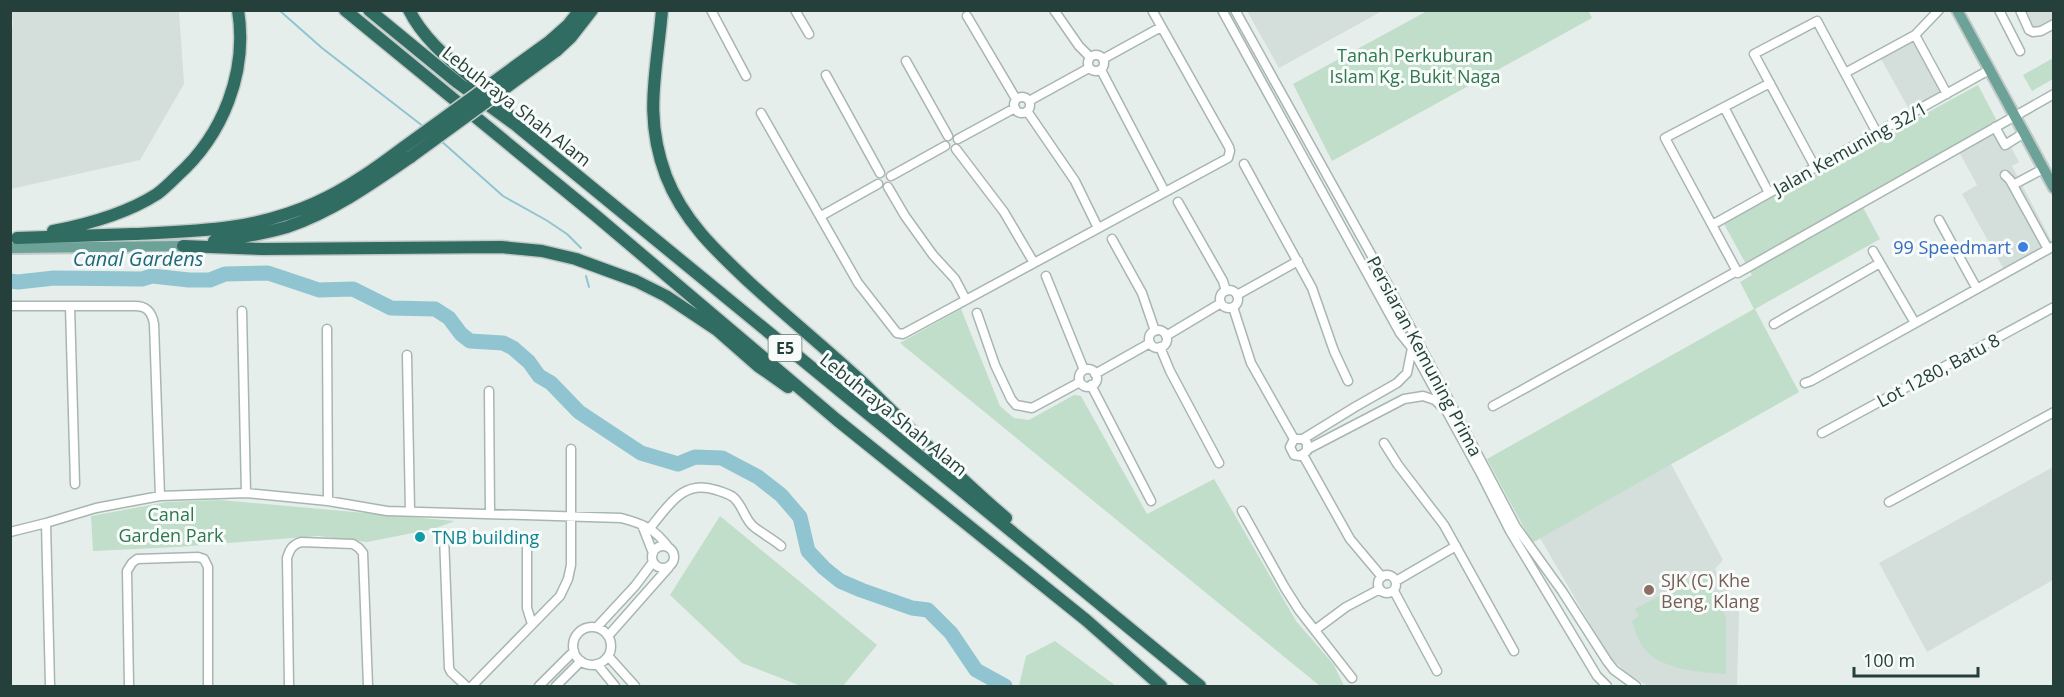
<svg xmlns="http://www.w3.org/2000/svg" width="2064" height="697" viewBox="0 0 2064 697" font-family="'Open Sans',sans-serif">
<style>
.built{fill:#d4deda}
.green{fill:#c0dec9}
.lines{fill:none;stroke-linecap:round;stroke-linejoin:round}
.stream{stroke:#90c4d1;stroke-width:2}
.river{stroke:#90c4d1;stroke-width:15}
.minor-casing{stroke:#a8b6b2;stroke-width:11}
.major-casing{stroke:#c2cac8;stroke-width:14}
.highway-casing{stroke:#c2cac8;stroke-width:15}
.minor{stroke:#fff;stroke-width:8}
.major{stroke:#6ca297;stroke-width:10}
.highway{stroke:#316c62;stroke-width:12}
.highway-bridge-casing{stroke:#c2cac8;stroke-width:15;stroke-linecap:butt}
.highway-bridge{stroke:#316c62;stroke-width:12}
.shop-dot{fill:#3f7fe0;stroke:#f7fbf9;stroke-width:2}
.culture-dot{fill:#0f9aa8;stroke:#f7fbf9;stroke-width:2}
.education-dot{fill:#8d6e63;stroke:#f7fbf9;stroke-width:2}
.labels{text-anchor:middle;dominant-baseline:central;stroke-width:6;stroke-linejoin:round;paint-order:stroke}
.shield{fill:#f7fbf9;stroke:#647873;stroke-width:1.5}
.shield-label{font-size:16px;font-weight:bold;fill:#25403a}
.park-label{font-size:18px;fill:#30764e;stroke:#f7fbf9}
.street-label{font-size:18px;fill:#25403a;stroke:#f7fbf9}
.shop-label{font-size:18px;fill:#366cbe;stroke:#f7fbf9;text-anchor:end}
.culture-label{font-size:18px;fill:#0d838f;stroke:#f7fbf9;text-anchor:start}
.education-label{font-size:18px;fill:#785e54;stroke:#f7fbf9;text-anchor:start}
.water-label{font-size:20px;font-style:italic;fill:#20687b;stroke:#f7fbf9}
</style>
<rect width="100%" height="100%" fill="#e6eeeb"/>
<path class="built" d="M12,11H179L184,84L140,160L11,189L10,27H13Z
M1247,11H1382L1279,68Z
M2023,11H2053V21L2038,29L2032,28Z
M1914,39L1943,93L1910,111L1880,57Z
M1998,123L2019,162L2012,166L2053,244L2007,275L1962,194L1977,185L1956,146Z
M1671,464L1723,560L1715,569L1739,612L1737,686H1648L1628,674L1608,655L1540,538Z
M2053,467V580L1927,652L1879,563Z"/>
<path class="green" d="M1588,10L1592,18L1332,161L1293,84L1427,11Z
M2053,58V79L2032,91L2023,75Z
M1978,85L1998,123L1859,200L1880,239L1755,309L1799,392L1532,543L1487,459L1754,309L1740,282L1752,275L1724,224Z
M961,309L1000,406L1014,418L1029,420L1074,395L1081,396L1147,514L1214,479L1296,621L1334,665L1344,686H1320L900,343Z
M220,500L455,521L433,529L367,542L318,536L178,547L93,551L91,516L167,502Z
M720,516L877,645L843,686H801L742,663L670,595Z
M1703,573L1726,617V674C1701,672 1659,670 1643,647C1638,640 1635,629 1632,621L1639,616L1635,609Z
M1055,641L1116,686H1019L1026,656Z"/>
<g class="lines">
<path class="stream" d="M279,10L322,48L424,127
M440,140L503,196L546,220L567,234L581,248
M586,276L589,287"/>
<path class="river" d="M10,281L18,282L54,278L142,279L152,276L189,280H210L225,274L268,273L319,290L353,289L391,308L435,309L449,318L461,334L470,341L503,343L513,348L529,362L539,376L551,383L579,412L641,453L678,464L695,457L722,458L758,477L781,495L800,517L808,551L824,568L840,581L861,590L912,608L928,610L951,633L976,670L1005,686"/>
<g class="minor-casing">
<path id="minor" d="M711,10L746,76
M795,10L809,34
M1054,10L1079,46L1090,57
M1222,10L1400,333L1412,348L1480,472L1510,531L1597,676L1607,686
M1235,10L1387,283L1516,527L1562,591L1607,661L1614,670L1636,686
M1999,10L2020,51
M2020,10L2029,30L2033,32L2041,31L2054,24
M967,16L1016,99
M1915,35L1947,94
M1088 63a8 8 0 1 1 16 0a8 8 0 1 1-16 0Z
M1103,59L1161,27
M906,61L948,136
M1101,70L1165,192
M1845,73L1915,35L1939,10
M826,75L880,173
M1770,83L1665,138L1738,273L2054,94
M1014 105a8 8 0 1 1 16 0a8 8 0 1 1-16 0Z
M1029,101L1089,68
M1724,107L1769,193
M1027,111L1075,181L1098,228
M761,113L858,283L897,333L903,334L1228,158L1230,151L1229,147L1152,10
M1995,127L2005,145L2024,133
M958,139L1015,108
M956,149L1004,212L1034,263
M1244,164L1312,288L1334,351L1348,381
M1815,167L1754,54L1817,21L1877,133
M2005,175L2010,180L2048,249
M891,176L945,146
M2013,185L2043,169
M888,187L905,216L933,255L955,279L966,300
M1178,202L1223,281L1226,291
M821,216L878,184
M1939,220L1977,289
M1712,225L1989,70
M1112,239L1142,293L1155,331
M1873,251L1915,323
M1046,276L1084,370
M1220 299a9 9 0 1 1 18 0a9 9 0 1 1-18 0Z
M1237,295L1298,261
M10,306H135C147,306 152,312 154,324L160,496
M70,306L75,484
M1233,307L1251,363L1294,439
M242,311L246,493
M977,313L995,365L1011,399L1016,405L1032,408L1080,382
M1774,324L1880,263
M327,329L328,501
M1149 339a9 9 0 1 1 18 0a9 9 0 1 1-18 0Z
M1166,336L1221,303
M1160,347L1170,371L1219,463
M407,355L410,511
M1079 378a9 9 0 1 1 18 0a9 9 0 1 1-18 0Z
M1095,374L1150,343
M1805,383L1811,381L2054,246
M1091,385L1151,501
M489,391L490,514
M1493,406L1737,271
M1822,433L2054,307
M1303,439L1307,443V451L1300,456L1294,455L1290,447L1294,439H1303L1355,407L1397,383L1407,373L1412,348
M1384,443L1398,465L1444,525L1514,651
M1308,449L1404,399L1423,396L1435,400L1441,406
M1303,455L1350,539L1382,577
M1889,502L2054,412
M1242,511L1285,588L1299,610L1352,678
M46,523L50,686
M642,525L653,553
M650,528C669,505 683,479 716,490C722,492 729,494 733,497C743,505 744,519 754,527C763,534 773,539 781,546
M10,532L46,523L96,508L160,496L246,493L328,501L387,511L621,518C644,524 655,529 669,548
M444,536L449,668L451,672L466,686
M527,542V608L532,624
M652 557a11 11 0 1 1 22 0a11 11 0 1 1-22 0Z
M1378 584a9 9 0 1 1 18 0a9 9 0 1 1-18 0Z
M1396,581L1456,546
M1394,591L1437,671
M597,627L635,586L653,562
M573 646a19 19 0 1 1 38 0a19 19 0 1 1-38 0Z
M1315,630L1346,607L1380,589
M608,636L669,567
M608,656L635,686
M597,664L615,686
M129,686L127,571L132,563L137,559L198,557L204,559L208,567V686
M289,686L287,558C290,549 292,545 301,542L353,544L359,548L363,553L368,686
M472,686L560,596L568,579L571,565V449
M539,686L574,651
M556,686L581,661"/>
</g>
<g class="major-casing">
<path id="major" d="M1957,10L2054,188
M10,248L183,246"/>
</g>
<g class="highway-casing">
<path id="highway" d="M345,10L595,215L837,420L1086,620L1161,686
M369,10L458,83L517,126L1200,686
M409,10C432,56 481,78 511,117
M662,10C657,72 643,115 666,176C683,220 715,250 749,282C786,316 824,347 861,381C909,427 955,475 1006,518
M550,41L568,25L580,10
M556,51L571,37L592,10
M53,231C89,224 126,214 157,194C164,189 171,182 177,176C223,135 248,72 238,10
M17,238C56,237 96,235 136,234C200,231 255,230 315,203C347,189 376,168 404,147
M214,241C238,238 263,234 287,227C332,212 373,183 412,156
M183,246L263,249L501,247L542,251L576,259L636,281L666,296L717,330L758,366L788,387"/>
</g>
<use href="#minor" class="minor"/>
<use href="#major" class="major"/>
<use href="#highway" class="highway"/>
<g class="highway-bridge-casing">
<path id="highway-bridge" d="M404,147L550,41
M412,156L556,51"/>
</g>
<use href="#highway-bridge" class="highway-bridge"/>
</g>
<circle class="shop-dot" cx="2023" cy="247" r="6"/>
<circle class="culture-dot" cx="420" cy="537" r="6"/>
<circle class="education-dot" cx="1649" cy="590" r="6"/>
<g class="labels">
<rect class="shield" x="768.5" y="335" width="33" height="26" rx="4.5"/>
<g class="shield-label">
<text x="785" y="348">E5</text>
</g>
<g class="park-label">
<text x="1415" y="55">Tanah Perkuburan<tspan x="1415" dy="21">Islam Kg. Bukit Naga</tspan></text>
<text x="171" y="514">Canal<tspan x="171" dy="21">Garden Park</tspan></text>
</g>
<g class="street-label">
<text transform="translate(517 106) rotate(38)">Lebuhraya Shah Alam</text>
<text transform="translate(1850 148) rotate(-29)">Jalan Kemuning 32/1</text>
<text transform="translate(1425 356) rotate(62)">Persiaran Kemuning Prima</text>
<text transform="translate(1938 370) rotate(-28)">Lot 1280, Batu 8</text>
<text transform="translate(894 414) rotate(39)">Lebuhraya Shah Alam</text>
</g>
<g class="shop-label">
<text x="2011" y="247">99 Speedmart</text>
</g>
<g class="culture-label">
<text x="432" y="537">TNB building</text>
</g>
<g class="education-label">
<text x="1661" y="580">SJK (C) Khe<tspan x="1661" dy="21">Beng, Klang</tspan></text>
</g>
<g class="water-label">
<text x="138" y="258">Canal Gardens</text>
</g>
</g>
<rect width="2064" height="697" fill="none" stroke="#25403a" stroke-width="24"/>
<path d="M1854 667v9h124v-9" fill="none" stroke="#25403a" stroke-width="3"/>
<text x="1863" y="667" font-size="18" fill="#25403a" stroke="#f7fbf9" stroke-width="4.5" paint-order="stroke">100 m</text>
</svg>
